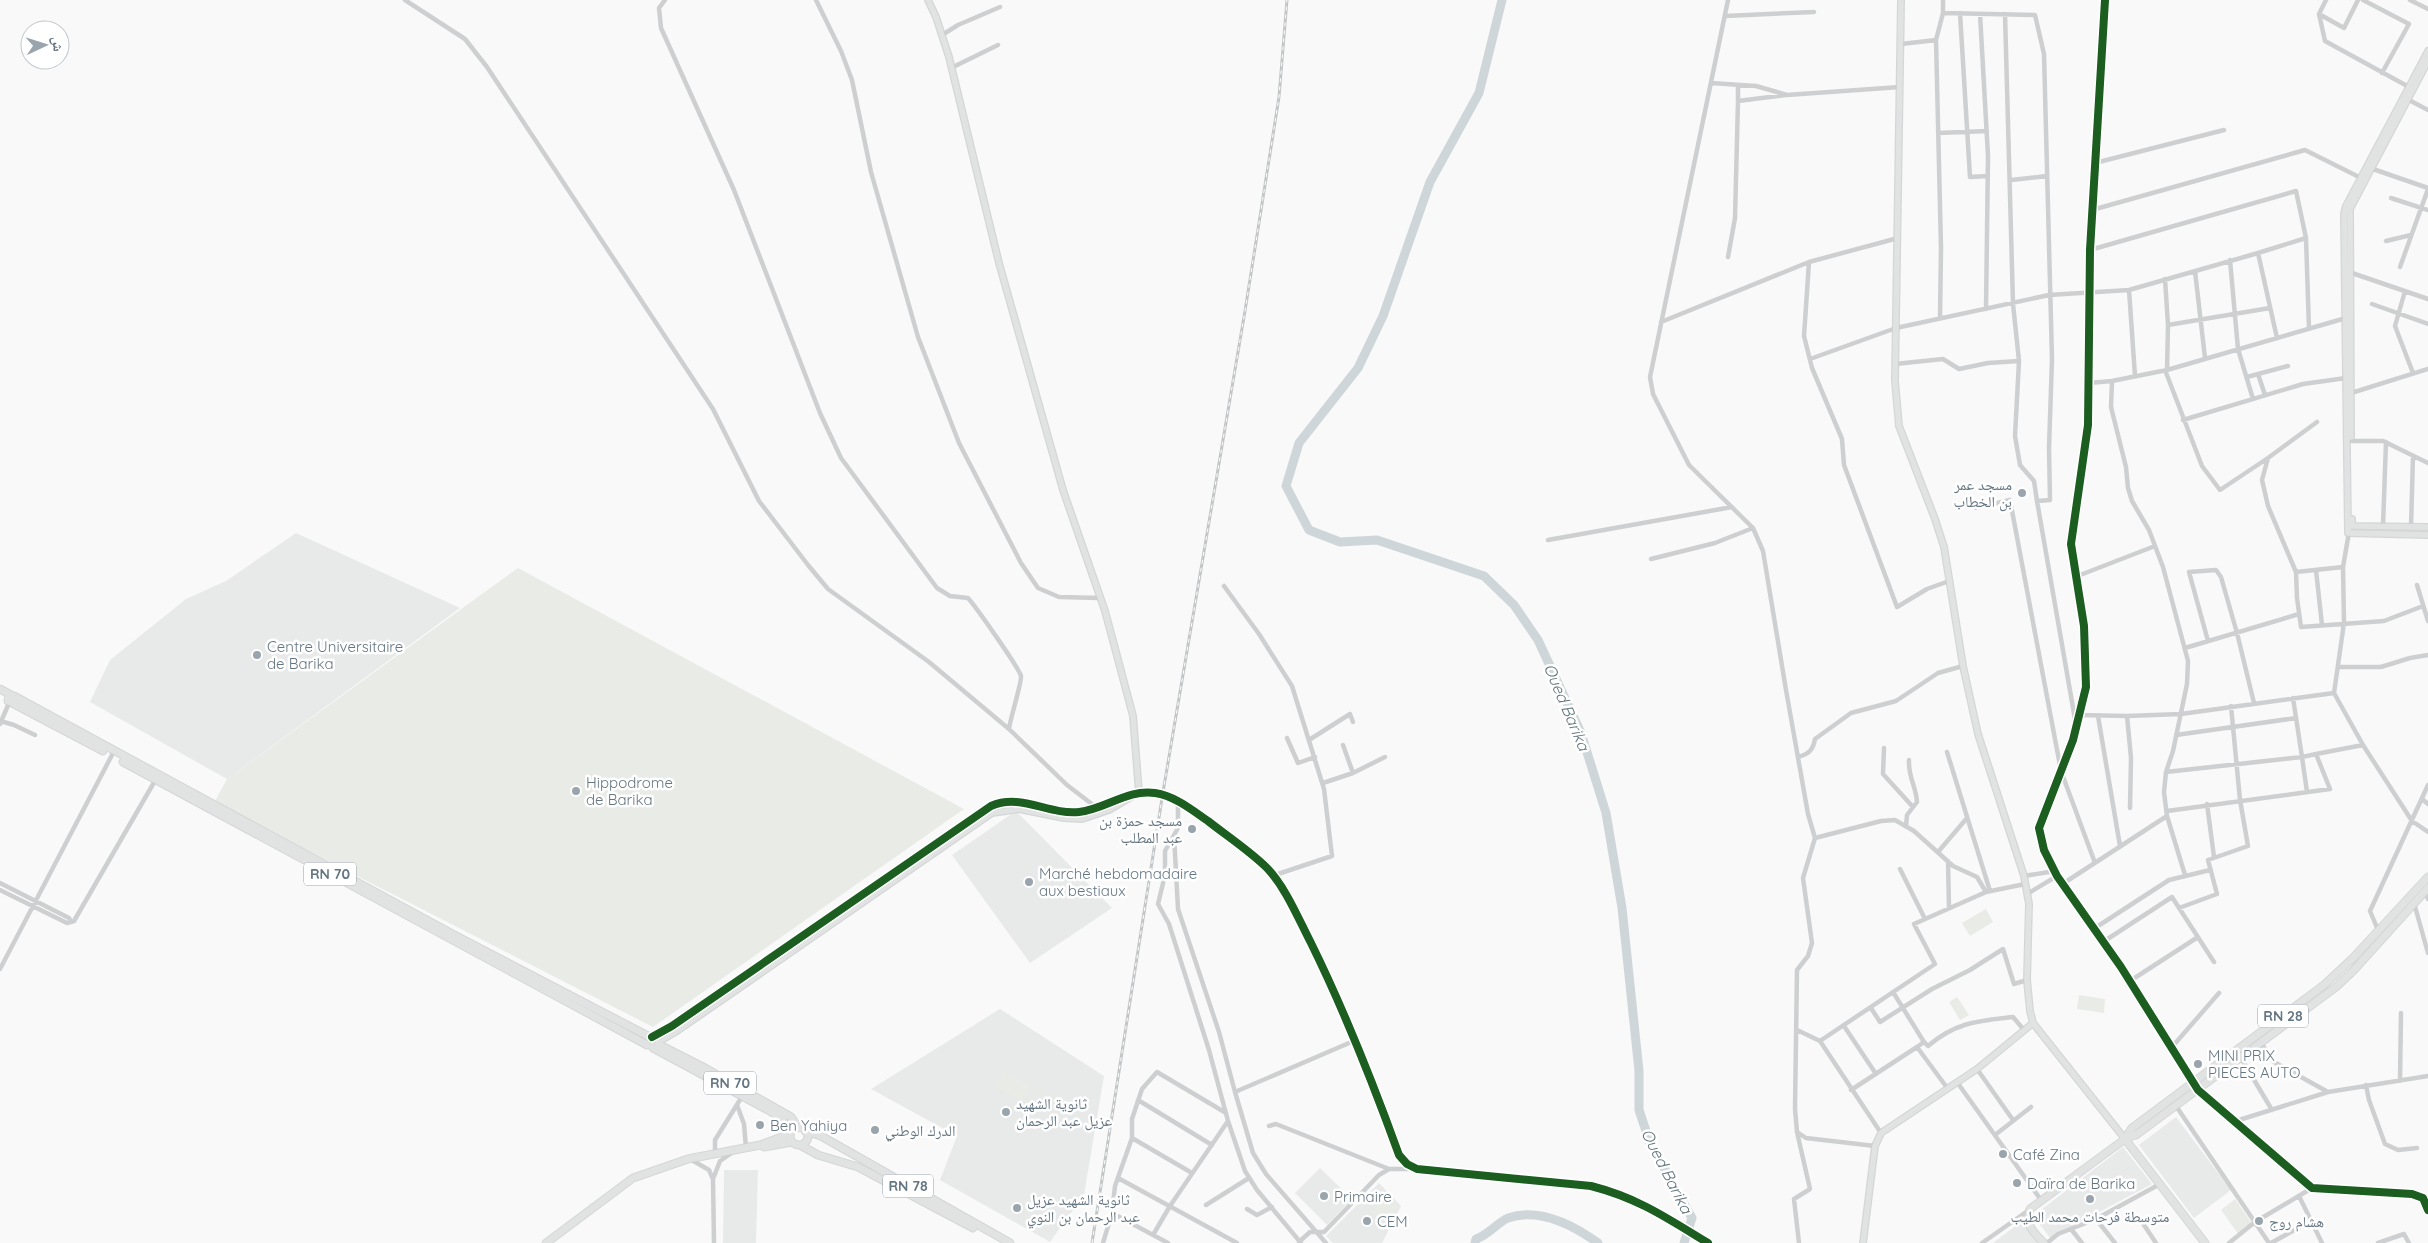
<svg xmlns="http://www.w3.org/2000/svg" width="2428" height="1243" viewBox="0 0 2428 1243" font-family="Quicksand,'Noto Naskh Arabic',sans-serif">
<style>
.built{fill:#e8e9e9}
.green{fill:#e8ebe6}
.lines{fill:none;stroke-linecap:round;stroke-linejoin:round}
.river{stroke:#ced6d9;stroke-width:9}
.secondary-casing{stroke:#d5d6d7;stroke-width:8}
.primary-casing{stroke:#d5d6d7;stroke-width:9}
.street{stroke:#cecfd0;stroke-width:4.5}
.secondary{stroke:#e1e2e2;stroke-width:5.5}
.primary{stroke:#e1e2e2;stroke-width:7}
.rail-casing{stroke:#c3c5c6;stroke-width:3}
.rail{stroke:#fff;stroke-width:1;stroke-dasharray:4;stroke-linecap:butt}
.cycleway-casing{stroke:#fff;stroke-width:11}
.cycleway{stroke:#1b5e20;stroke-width:8}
.poi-dot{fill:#99a4ac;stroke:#fff;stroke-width:2}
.labels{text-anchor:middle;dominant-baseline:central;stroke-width:5;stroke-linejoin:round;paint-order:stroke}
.shield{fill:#fff;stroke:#939fa8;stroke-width:1}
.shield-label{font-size:14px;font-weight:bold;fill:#657683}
.poi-label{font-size:15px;fill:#657683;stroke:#fff;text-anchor:start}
.water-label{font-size:16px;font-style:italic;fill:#60757c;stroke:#fff}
</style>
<rect width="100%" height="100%" fill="#f9f9f9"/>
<path class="built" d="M296,533L460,608L227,779L90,702L110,660L186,599L226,581Z
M1016,811L1112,908L1030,963L952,855Z
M1000,1009L1104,1076L1084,1195L1050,1242L940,1180L957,1136L871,1089Z
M2176,1117L2231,1190L2194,1218L2139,1145Z
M2123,1147L2152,1184L2050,1238L2036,1219L2037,1213Z
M1320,1168L1352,1199L1327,1225L1295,1193Z
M724,1170H758L756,1243H723Z
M1379,1183L1401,1206L1382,1243H1333L1326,1236Z
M2018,1224L2025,1225L2039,1243H1993Z"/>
<path class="green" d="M518,568L964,809L653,1027L214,803L227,779Z
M1986,909L1993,922L1970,936L1962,923Z
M2079,995L2105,999L2104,1013L2077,1009Z
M1957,997L1969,1015L1960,1020L1949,1002Z
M1003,1071L1031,1086L1022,1101L995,1087Z
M1388,1196L1399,1207L1381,1224L1371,1213Z
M2235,1199L2253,1225L2239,1235L2221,1210Z"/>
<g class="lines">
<path class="river" d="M1502,0L1479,93L1430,182L1383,316L1358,368L1299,443L1286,486L1309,530L1340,542L1377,540L1484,576L1514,605L1538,640L1581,733L1606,813L1622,908L1639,1071V1110L1650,1143L1692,1218L1684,1243
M1475,1243L1476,1239C1488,1235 1497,1223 1508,1218C1540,1207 1573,1225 1598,1243"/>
<g class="secondary-casing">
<path id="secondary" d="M928,0L936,17L949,57L999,263L1063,490L1105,611L1116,652L1133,716L1139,793
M1901,0L1895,381L1899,426L1935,519L1944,547L1963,666L1978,734L2024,876L2029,904L2027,980L2030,1011L2033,1023L2125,1139
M2105,0L2090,250L2088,425L2071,544L2084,626L2086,687L2073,740L2039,828L2044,850L2057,876L2095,928L2194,1082
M2428,51L2346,206L2344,214L2348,533L2428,535
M2351,437L2350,209L2428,61
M2352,519V526L2428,527
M652,1037L672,1026L996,804C1025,795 1050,815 1079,812C1117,807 1137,778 1178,802
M658,1042L677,1031L992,813L1019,809L1064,818L1082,819L1109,810L1136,794
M1863,1243L1875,1146L1881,1133L1977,1069L2033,1023"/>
</g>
<g class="primary-casing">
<path id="primary" d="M0,689L11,695
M15,698L13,703L8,701L9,696H14L456,936L650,1037
M12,703L103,751
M123,762L647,1045
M658,1044L703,1067L791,1117L798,1128
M653,1048L768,1110L781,1118L791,1132
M790 1136a9 9 0 1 1 18 0a9 9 0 1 1-18 0Z
M805,1131L821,1136L1010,1243
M2125,1138L2136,1135L2336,987L2353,971L2428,888
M2125,1139L2205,1243
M800,1145L818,1155L858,1167L973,1228
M764,1147L792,1142
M546,1243L633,1178L688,1159L760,1145L790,1134
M2044,1243C2033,1232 2025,1225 2030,1209L2125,1139L2132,1128L2324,985L2353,958L2428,877"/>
</g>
<path class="street" d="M405,0L465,39L487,67L713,409L759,501L808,565L828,589L929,662L1009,729L1067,785L1097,808
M665,0L659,8L661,28L734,190L820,413L841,458L937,588L950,596L968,598C976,607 1019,668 1021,676C1022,682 1010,719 1009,729
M816,0L841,51L852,80L871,172L918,337L959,443L1021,563L1038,588L1059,597L1100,598
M1728,0L1650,377L1653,394L1689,465L1753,528L1763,551L1786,690L1808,814L1815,838
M1943,0V13L2035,15L2044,54L2052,359L2049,448L2050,500L2037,501L2076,725
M2326,0L2319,14L2325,41L2409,87
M2363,0L2409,24L2382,73
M2410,0L2428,9
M1960,13L1970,177L1988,176
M1980,14L1988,156L1986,309
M2005,14L2013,304L2019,361L2015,436L2020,465L2034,481L2037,501
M2319,14L2344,28L2358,0
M1725,16L1814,12
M942,35L958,25L1000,7
M1901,44L1936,40
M951,68L998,45
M1711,83L1756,86L1787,95L1900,87
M1738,85V101L1786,95
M2407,99L2428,110
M1938,133L1987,131
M2095,163L2224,130
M2370,168L2428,188
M2011,180L2047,176
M2391,198L2428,210
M2092,210L2305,150L2361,178
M2386,241L2411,235
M2090,250L2296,191L2306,238L2309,329
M2258,253L2306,238
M1728,257L1735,218L1738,101
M2230,260L2238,349L2253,399
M1809,262L1804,336L1812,368L1842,439L1844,465L1897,607L1927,589L1949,581
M2400,267L2428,189
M2195,271L2205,358
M2349,272L2428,299
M2165,279L2168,325L2167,370
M2129,290L2135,376
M2405,291L2395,326L2413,373
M2372,304L2428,324
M1940,318L1941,248L1936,40L1943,13
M1661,322L1809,262L1898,238
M2168,325L2270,308
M1810,359L1896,328L2049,295L2129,290L2258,253L2277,338
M1895,364L1943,359L1959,369L1988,363L2019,361
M2165,370L2202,466L2220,490L2268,458
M2258,374L2265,395
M2247,377L2288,366
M2112,381L2111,407L2126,467L2128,488L2132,501L2149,530L2163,567L2188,661L2187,684L2173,751L2166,772L2164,792L2167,816L2185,875
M2089,383L2112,381L2167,370L2346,318
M2348,394L2428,369
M2183,420L2303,384L2346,378
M2317,422L2268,458L2262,480L2268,506L2296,572L2297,598L2301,627L2384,621L2423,606
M2348,441H2383L2428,463
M1976,508L2010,500L2061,771L2095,863
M2383,526L2386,442
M2411,527L2413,456
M2349,532L2343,567L2344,623L2334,693L2363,745L2412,821L2428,832
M1548,540L1732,507
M1651,559L1715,543L1753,528
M2316,570L2322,625
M2296,572L2343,567
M2075,577L2155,546
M2417,585L2428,621
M1224,586L1259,634L1292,686L1324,789L1332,856L1272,876
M2208,641L2189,572L2216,570L2221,577L2237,633L2254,703
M2185,648L2299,614
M2339,667H2381L2410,658L2428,655
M2079,715L2127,716L2131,758L2130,808
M2098,716L2120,846
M2127,716L2181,714L2334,693
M0,721L14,725L35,735
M0,724L9,703
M2176,735L2296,718
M1287,738L1298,763L1315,757
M1309,740L1350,714L1353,722
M1343,745L1353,773
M1884,748L1883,774L1913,807
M1947,752L1990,891
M2316,754L2363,745
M1798,757C1809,754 1813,750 1815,739L1851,713L1896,701L1938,673L1963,666
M2166,772L2302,757L2293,698
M1323,783L1353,773L1385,757
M2422,799L2428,804
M2207,804L2214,857
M2167,811L2330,789L2316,754L2302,757L2307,792
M1906,826L1907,815L1917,802C1916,786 1908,777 1909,760
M1174,835L1178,909L1219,1032L1235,1092
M1938,852L1967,818
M1948,861L1949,908
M1900,869L1925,919
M2024,876L2055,871
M0,883L69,918L71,922
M2064,883L2167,816
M0,890L67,923L74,921L156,779
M2425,891L2428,899
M2027,894L2057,876
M2414,903L2428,953
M2179,908L2217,894L2208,860L2248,846L2240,800L2231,706
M2095,928L2169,880L2210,870
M2378,930L2370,911L2428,785
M2103,942L2172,897L2214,962
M0,969L112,755
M2130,981L2198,937
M1893,992L1924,1042
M1871,1008L1880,1022L1932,989L1970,970L2003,949L2014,984L2027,980
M1844,1026L1876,1074
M1797,1030L1820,1041L1881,1133
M1820,1041L1935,964L1914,924L1986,892
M1917,1047L1924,1042L1928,1046C1956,1022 1978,1021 2013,1017L2024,1030
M2172,1047L2219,993
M2241,1058L2272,1110
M1977,1069L2013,1120
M2400,1081L2401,1013
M1957,1082L2041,1200
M2366,1085L2369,1100L2385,1144L2398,1150L2417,1148
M2197,1088L2312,1188L2412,1194L2423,1198L2428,1210
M1851,1090L1917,1047L1948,1089
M2328,1092L2428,1076
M1138,1100L1212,1145
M737,1105L744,1124L746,1148
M2176,1106L2269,1243
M2236,1121L2328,1092L2274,1062L2261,1043
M1269,1126L1276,1124L1389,1169
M1797,1132L1806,1138L1875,1146
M1995,1135L2031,1107
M1132,1138L1192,1173
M715,1153V1140L743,1095
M690,1159L709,1170L713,1179L720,1161L733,1152
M1118,1178L1237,1243
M713,1179L714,1243
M2299,1196L2322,1243
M1206,1205L1249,1178
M1247,1209L1257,1215L1272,1207
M1112,1213L1168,1243
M2096,1219L2115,1243
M2140,1219L2156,1243
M2071,1229L2082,1243
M1153,1235L1170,1206L1228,1121
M1299,1242L1310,1232H1324L1379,1175L1389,1169H1414
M1103,1243L1112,1213L1115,1186L1132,1138V1119L1142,1089L1157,1072L1226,1113
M1301,1243L1257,1190L1245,1171L1228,1121L1209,1050L1169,924L1158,904L1165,875V851L1178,828V802L1225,834L1267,868L1281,887L1334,989L1360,1049L1399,1155L1407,1164L1417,1169L1591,1186C1638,1198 1667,1218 1708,1243
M1326,1243L1266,1174L1253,1153L1235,1092L1356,1040
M1799,1243L1794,1199L1810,1189L1797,1132L1795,1109L1797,970L1808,956L1812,943L1803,878L1815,838L1881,821L1895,820L1914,831L1953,866L1977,877L1986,892L2025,884
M1982,1243L2029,1210
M2047,1243L2058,1234L2096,1219L2160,1184
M2229,1243L2255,1222L2312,1188
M2271,1243L2311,1221
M2378,1243L2404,1234L2409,1243"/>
<use href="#secondary" class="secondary"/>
<use href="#primary" class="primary"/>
<g class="rail-casing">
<path id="rail" d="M1092,1243L1163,792L1245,311L1279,97L1287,0"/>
</g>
<use href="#rail" class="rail"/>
<g class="cycleway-casing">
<path id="cycleway" d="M2105,0L2090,250L2088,425L2071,544L2084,626L2086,687L2073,740L2039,828L2044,850L2057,876L2121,967L2198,1090L2312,1188L2412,1194L2423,1198L2428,1210
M652,1037L672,1026L991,806C1021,793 1048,815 1079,812C1106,809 1127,789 1155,793C1175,796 1192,810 1208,821C1227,836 1250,851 1267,868C1286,888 1298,918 1311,943C1345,1012 1373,1083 1399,1155L1407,1164L1417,1169L1591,1186C1638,1198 1667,1218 1708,1243"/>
</g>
<use href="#cycleway" class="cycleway"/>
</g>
<g class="poi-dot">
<circle cx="2022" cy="493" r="5"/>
<circle cx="257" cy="655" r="5"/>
<circle cx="576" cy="791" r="5"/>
<circle cx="1192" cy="829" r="5"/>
<circle cx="1029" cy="882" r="5"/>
<circle cx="2198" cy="1064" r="5"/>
<circle cx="1006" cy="1112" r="5"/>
<circle cx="760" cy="1125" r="5"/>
<circle cx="875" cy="1130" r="5"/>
<circle cx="2003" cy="1154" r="5"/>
<circle cx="2017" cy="1183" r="5"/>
<circle cx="1324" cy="1196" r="5"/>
<circle cx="2090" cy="1199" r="5"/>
<circle cx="1017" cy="1208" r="5"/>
<circle cx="1367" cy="1221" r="5"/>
<circle cx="2259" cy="1221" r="5"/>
</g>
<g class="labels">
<g class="shield">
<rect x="304" y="862.5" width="52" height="23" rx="4"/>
<rect x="2258" y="1004.5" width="50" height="23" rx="4"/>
<rect x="704" y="1071.5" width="52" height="23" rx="4"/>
<rect x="883" y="1174.5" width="50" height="23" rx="4"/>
</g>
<g class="shield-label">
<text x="330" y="874">RN 70</text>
<text x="2283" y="1016">RN 28</text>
<text x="730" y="1083">RN 70</text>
<text x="908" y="1186">RN 78</text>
</g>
<g class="poi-label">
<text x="2012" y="484" text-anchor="end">مسجد عمر<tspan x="2012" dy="17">بن الخطاب</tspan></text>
<text x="267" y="646">Centre Universitaire<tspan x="267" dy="17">de Barika</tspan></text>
<text x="586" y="782">Hippodrome<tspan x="586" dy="17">de Barika</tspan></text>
<text x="1182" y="820" text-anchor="end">مسجد حمزة بن<tspan x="1182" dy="17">عبد المطلب</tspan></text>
<text x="1039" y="873">Marché hebdomadaire<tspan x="1039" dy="17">aux bestiaux</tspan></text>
<text x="2208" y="1055">MINI PRIX<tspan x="2208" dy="17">PIECES AUTO</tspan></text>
<text x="1016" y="1103">ثانوية الشهيد<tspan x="1016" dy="17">عزيل عبد الرحمان</tspan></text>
<text x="770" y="1125">Ben Yahiya</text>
<text x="885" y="1130">الدرك الوطني</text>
<text x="2013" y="1154">Café Zina</text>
<text x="2027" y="1183">Daïra de Barika</text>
<text x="1334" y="1196">Primaire</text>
<text x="1027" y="1199">ثانوية الشهيد عزيل<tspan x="1027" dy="17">عبد الرحمان بن النوي</tspan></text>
<text x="2090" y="1216" text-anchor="middle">متوسطة فرحات محمد الطيب</text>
<text x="1377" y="1221">CEM</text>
<text x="2269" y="1221">هشام روج</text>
</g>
<g class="water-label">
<text transform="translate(1567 707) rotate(67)">Oued Barika</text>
<text transform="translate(1667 1171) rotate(63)">Oued Barika</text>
</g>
</g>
<g transform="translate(45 45) rotate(86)"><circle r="24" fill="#ffffff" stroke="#c1c8cd"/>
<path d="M0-4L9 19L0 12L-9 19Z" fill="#99a4ac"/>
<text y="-8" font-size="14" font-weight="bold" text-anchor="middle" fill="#657683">ش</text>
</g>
</svg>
